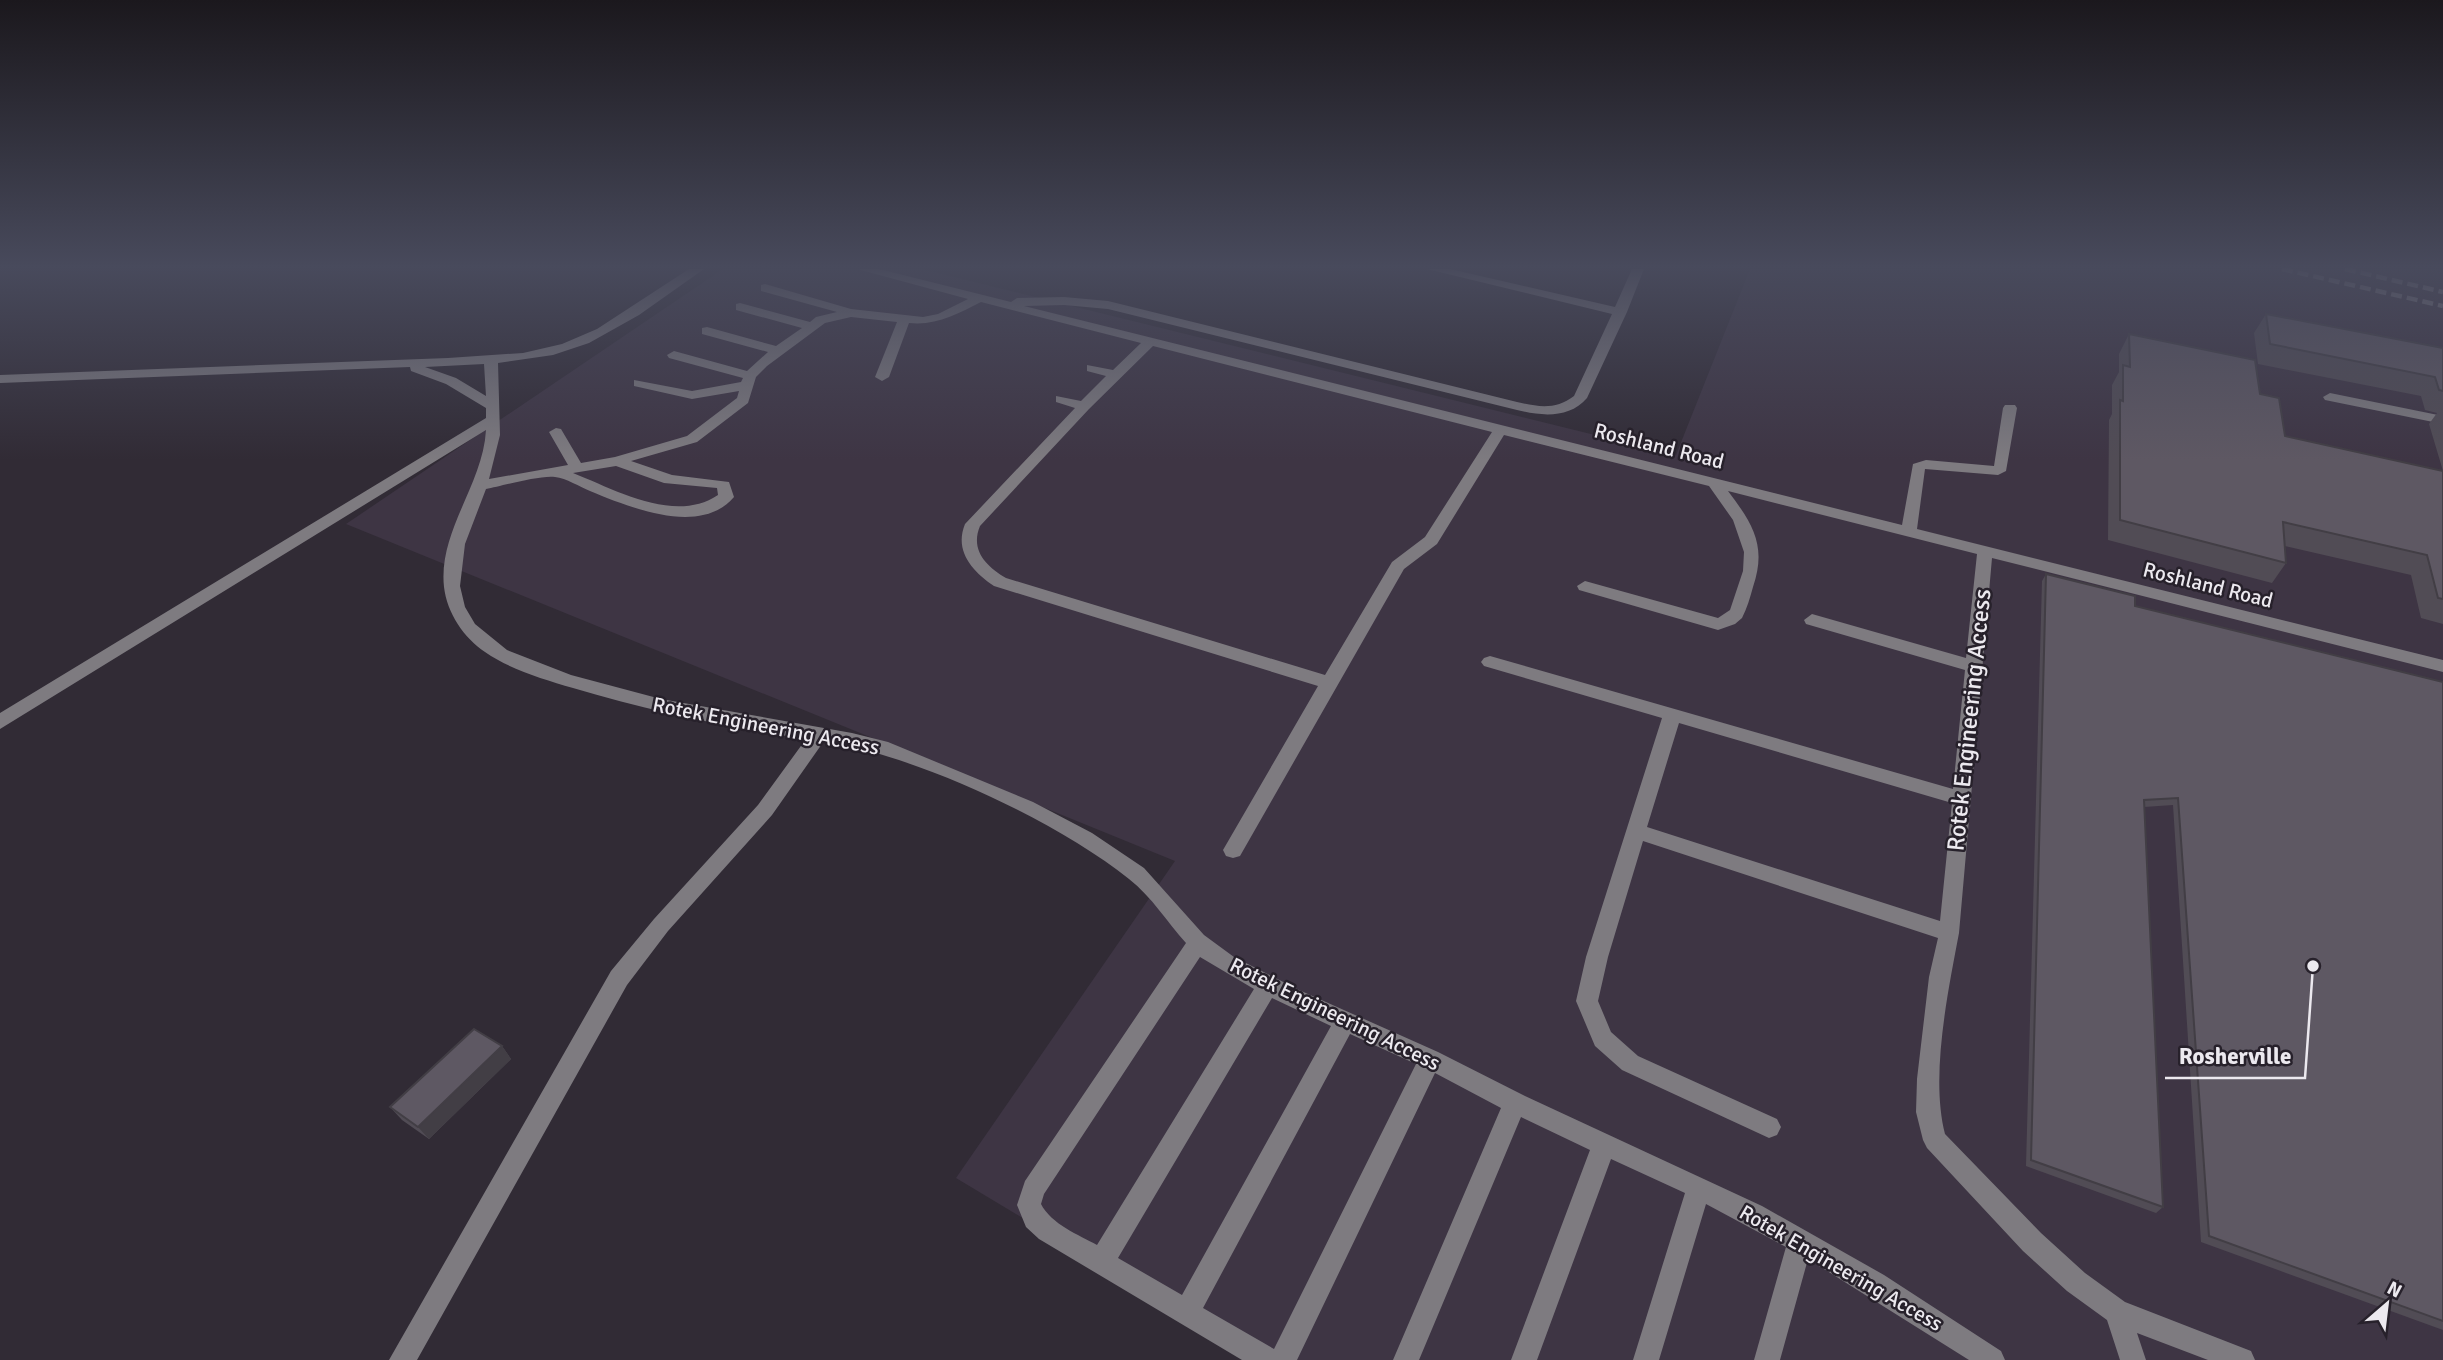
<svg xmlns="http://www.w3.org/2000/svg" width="2443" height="1360" viewBox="0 0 2443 1360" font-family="Signika,sans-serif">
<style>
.built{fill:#3e3544}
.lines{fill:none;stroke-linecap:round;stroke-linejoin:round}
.minor{fill:#7e7b80;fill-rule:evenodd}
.rail{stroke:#88848c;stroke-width:4.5;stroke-dasharray:11 5;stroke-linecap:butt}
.wall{fill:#514c55}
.shaded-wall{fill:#423e45}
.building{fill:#5e5863;stroke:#423e45;stroke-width:2}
.labels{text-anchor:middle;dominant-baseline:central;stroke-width:5;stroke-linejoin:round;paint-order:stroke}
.street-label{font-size:21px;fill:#ece9ef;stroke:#27212b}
.near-street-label{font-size:24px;fill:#ece9ef;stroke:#27212b}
.leader{fill:none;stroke:#ece9ef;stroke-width:2.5}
.callout-dot{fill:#ece9ef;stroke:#27212b;stroke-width:2.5}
.callout-label{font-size:23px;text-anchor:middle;font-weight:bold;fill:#ece9ef;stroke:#27212b;stroke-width:5;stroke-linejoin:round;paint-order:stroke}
</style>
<rect width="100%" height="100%" fill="#312b35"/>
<path class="built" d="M723,269H922L1676,455L1750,269H2443V1360H1259L956,1178L1175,861L346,524Z"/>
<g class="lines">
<path class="minor" d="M689,269H704L639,315L589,343L553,355L498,363L500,435L489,479L568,465L549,432L556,428L561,429L581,463L615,457L687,436L737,398L739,391L692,399L634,386V380L692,391L741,382L743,378L669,358L667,355L674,351L747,371L768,352L702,334V328L707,327L776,346L802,328L736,310V304L740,303L810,322L816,317L837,312L761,291V285L765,284L851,309L923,317L938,314L968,299L857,269H879L1011,302L1017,298L1064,297L1108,301L1517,402C1538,407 1556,410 1574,396L1612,314L1427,269H1450L1615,307L1632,269H1644L1627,312L1587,398C1569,419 1541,416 1517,410L1108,309L1064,305L1024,306L1902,525L1913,464L1926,460L1994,466L2003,408L2005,405H2015L2017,408L2006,471L1998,475L1925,469L1917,529L2443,660V672L1992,558L1959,933C1948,992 1930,1076 1945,1134L2041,1233L2085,1273L2125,1302L2251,1351L2255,1360H2208L2137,1333L2146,1360H2120L2107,1320L2067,1291L2023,1251L1927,1148L1923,1140L1916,1112L1917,1079L1929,977L1938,938L1643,841L1608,957L1598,1001L1611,1032L1638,1056L1777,1119L1781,1127L1777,1135L1769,1138L1622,1070L1595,1046L1576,1001L1586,957L1662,718L1484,666L1481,662L1484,658L1490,656L1953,789L1965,670L1806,624L1804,620L1812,614L1966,658L1977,554L1728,491C1753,524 1767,546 1753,587C1750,598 1747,608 1742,618L1735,624L1718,630L1579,590L1577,586L1585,581L1718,618L1730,610L1743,571L1744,552L1733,520L1709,486L1504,435L1437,544L1404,569L1240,856L1233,858L1226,856L1223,850L1318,686L994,586C972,571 954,551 965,524L1075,408L1056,402V396L1081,401L1106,376L1087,371V365L1113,370L1141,343L981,302C957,314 936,326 909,323L889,377L882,381L875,377L897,322L851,317L825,323L767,366L756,377L748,403L697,442L631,461L672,475L729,482L734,497C700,537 629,507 590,491C580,487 566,478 555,477C540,475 502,486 486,489L465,544L460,586L465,607L475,624L507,650L571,675L661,699L852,733L888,742L1033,802L1092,833L1144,868L1204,935L1234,957L1299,990L1438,1052L1525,1096L1762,1206L1884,1275L2001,1351L2005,1360H1969L1808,1259L1780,1360H1754L1786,1247L1706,1204L1659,1360H1633L1685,1193L1611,1159L1537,1360H1511L1590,1150L1521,1117L1419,1360H1393L1501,1108L1435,1073L1297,1360H1242L1039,1239L1026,1227L1017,1205L1025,1181L1186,943C1167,922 1152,897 1129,879C1055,820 917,756 824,741L772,815L668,931L627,985L417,1360H389L611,971L654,919L758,805L806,739C727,727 649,711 573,688C543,679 511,670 485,652C464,638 447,613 444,587C438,531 483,485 486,430L0,729V713L486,418V408L446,384L411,371L410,367L0,383V375L448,358L523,353L562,344L597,329ZM1153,346L1492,432L1425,537L1392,562L1325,675L1006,578C986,566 970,550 980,526L1089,409ZM484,364L486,396L456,378L425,367ZM616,466L664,483L717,488L718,495C675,524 616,490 573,473ZM1679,723L1952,803L1940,921L1647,827ZM1200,957L1254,989L1097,1245C1079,1235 1051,1224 1041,1204L1044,1194ZM1272,998L1331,1026L1182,1295L1118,1258ZM1350,1034L1416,1064L1274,1349L1203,1308Z
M2330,393L2443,416V424L2325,400L2323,397Z"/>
<path class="rail" d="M2282,269L2443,306
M2345,269L2443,292"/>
</g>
<path class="wall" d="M2266,314L2443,348V624L2421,618L2411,575L2285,546L2286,563L2272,583L2108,540L2109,420L2112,414V385L2119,372V354L2129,334L2260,394L2285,436L2443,471L2429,424L2437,413L2425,410L2421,396L2258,364L2254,333Z
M2046,574L2135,606L2443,682V1330L2201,1242L2173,805L2144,807L2163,1207L2156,1213L2026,1166L2042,581Z
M502,1046L511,1059L429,1139L402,1120L390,1107Z"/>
<path class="shaded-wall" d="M502,1046L511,1059L429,1139L418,1127Z"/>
<path class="building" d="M2266,314L2443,348V391L2439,390L2435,377L2270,344Z
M2129,334L2255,360L2260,394L2279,398L2285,436L2443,471V599L2438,598L2427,555L2283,522L2286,563L2120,520V400L2123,401V365L2130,367Z
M2046,574L2135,596V606L2443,682V1321L2209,1236L2178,798L2144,800L2163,1207L2031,1160Z
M474,1029L502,1046L418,1127L390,1107Z"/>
<linearGradient id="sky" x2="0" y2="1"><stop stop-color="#1b181d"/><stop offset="0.58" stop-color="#484a5c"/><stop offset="1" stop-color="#484a5c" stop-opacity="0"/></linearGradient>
<rect width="2443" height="460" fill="url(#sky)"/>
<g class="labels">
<g class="street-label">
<text transform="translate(1659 446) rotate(14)">Roshland Road</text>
<text transform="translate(2208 585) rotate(14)">Roshland Road</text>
<text transform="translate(766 726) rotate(11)">Rotek Engineering Access</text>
<text transform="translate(1335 1014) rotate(26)">Rotek Engineering Access</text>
<text transform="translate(1841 1268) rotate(30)">Rotek Engineering Access</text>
</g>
<g class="near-street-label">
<text transform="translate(1969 720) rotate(-84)">Rotek Engineering Access</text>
</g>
</g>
<path class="leader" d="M2313 966L2305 1078H2165"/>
<circle class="callout-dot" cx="2313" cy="966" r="7"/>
<g class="callout-label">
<text x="2235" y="1064">Rosherville</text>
</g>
<g transform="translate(2387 1304) rotate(28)" stroke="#27212b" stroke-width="5" paint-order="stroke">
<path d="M0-5L12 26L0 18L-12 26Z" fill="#ece9ef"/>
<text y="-10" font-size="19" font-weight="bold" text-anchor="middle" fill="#ece9ef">N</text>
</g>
</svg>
